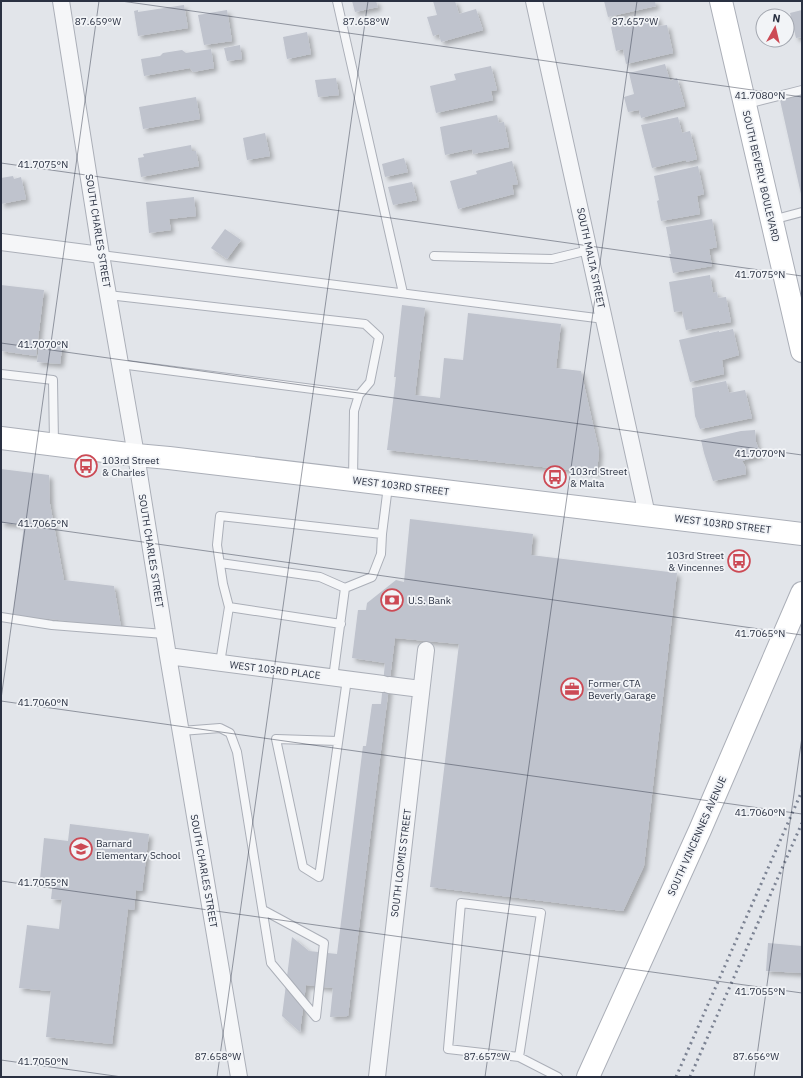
<svg xmlns="http://www.w3.org/2000/svg" width="803" height="1078" viewBox="0 0 803 1078" font-family="'IBM Plex Sans',sans-serif">
<style>
.building{fill:#bfc3cd;filter:url(#shadow)}
.lines{fill:none;stroke-linecap:round;stroke-linejoin:round}
.lane-casing{stroke:#abafb8;stroke-width:10}
.street-casing{stroke:#abafb8;stroke-width:18}
.secondary-casing{stroke:#abafb8;stroke-width:24}
.lane{stroke:#f5f6f8;stroke-width:8}
.street{stroke:#f5f6f8;stroke-width:16}
.secondary{stroke:#fff;stroke-width:22}
.rail{stroke:#7c8393;stroke-width:3;stroke-dasharray:2 4;stroke-linecap:butt}
.ticks{fill:none;stroke:#2a3142;stroke-width:1;stroke-opacity:0.45}
.labels{text-anchor:middle;dominant-baseline:central;stroke-width:3.5;stroke-linejoin:round;paint-order:stroke}
.street-label{font-size:10px;fill:#2a3142;stroke:#f2f4f7}
.poi-label{font-size:10px;fill:#2a3142;stroke:#f2f4f7;text-anchor:start}
.ticks-label{font-size:10px;text-anchor:middle;fill:#2a3142;stroke:#f2f4f7;stroke-width:3.5;stroke-linejoin:round;paint-order:stroke}
</style>
<defs>
<filter id="shadow"><feDropShadow dx="3.5" dy="3.5" stdDeviation="2" flood-color="#0004"/></filter>
</defs>
<rect width="100%" height="100%" fill="#e2e5ea"/>
<path class="building" d="M352,1H376L378,7L355,12Z
M433,1H455L459,14L476,9L483,30L441,42L439,34L433,36L427,17L437,15Z
M604,1H655L656,6L608,17Z
M184,5L188,28L138,36L134,11L138,10V12Z
M227,10L232,41L204,45L198,15Z
M802,10V37L796,38L790,13Z
M657,16L659,26L667,25L673,53L626,64L623,49L616,51L611,27Z
M307,32L311,54L287,59L283,37Z
M240,45L242,59L227,61L224,48Z
M211,49L214,68L193,72L190,68L144,76L141,59L160,56L163,53L182,50L186,53Z
M665,64L670,81L677,78L685,106L641,118L639,110L628,112L624,97L634,94L629,73Z
M491,66L497,90L491,91L493,100L436,113L430,86L456,80L454,74Z
M336,78L339,95L318,97L315,80Z
M802,95V194H801L780,100Z
M196,97L200,119L143,129L139,107Z
M497,115L499,123L504,122L509,147L473,154L472,149L445,155L440,127Z
M678,117L682,133L690,131L697,159L686,162V160L652,168L641,125Z
M265,133L270,156L247,160L243,138Z
M191,145L192,151H196L199,166L141,177L138,158L144,157L143,154Z
M404,158L408,172L385,177L382,164Z
M512,161L518,184L512,185L514,194L458,209L450,181L477,174L476,171Z
M698,166L704,194L697,196L700,214L661,221L657,201L659,200L654,176Z
M13,176L14,179L21,177L26,199L1,204V178Z
M412,182L417,200L393,205L388,187Z
M194,197L196,216L169,219L171,230L149,233L146,202Z
M712,219L717,247L709,249L712,266L673,273L669,254H671L666,227Z
M225,229L241,240L227,259L211,248Z
M710,275L713,293L717,292L718,298L726,297L731,322L686,330L682,311L674,312L669,282Z
M1,285L44,290L36,356L1,351Z
M402,305L425,308L415,395L440,398L444,358L463,360L468,313L561,324L556,368L581,371L599,451L597,473L387,450L396,377H394Z
M733,329L739,355L722,360L724,374L690,382L679,340L719,331V332Z
M40,339L63,341L60,364L37,362Z
M726,381L729,393L745,390L752,418L700,429L695,416L692,388Z
M755,430L756,442L761,455L742,461L745,466L746,474L713,481L704,453L701,440L741,431Z
M1,469L49,475L50,504L64,580L114,586L121,627L13,615L24,525L1,523Z
M410,519L533,534L531,555L677,573L644,866L623,911L430,887L459,644L395,638L348,1016L330,1017L333,988L306,985L300,1032L282,1016L292,937L309,951L337,954L363,746H366L372,704H381L385,663L352,658L358,610H366L367,603L396,580L404,582Z
M70,824L149,834L142,891L136,890L134,910L128,909L112,1044L46,1037L51,991L19,988L27,925L59,929L62,900L51,899L53,881L40,879L44,838L68,841Z
M768,943L802,946V973L766,971Z"/>
<g class="lines">
<g class="lane-casing">
<path id="lane" d="M337,1L403,293
M747,104L802,90
M772,220L802,212
M101,255L604,319
M434,256L552,259L589,250
M108,295L365,324L379,337L370,382L359,395L354,411L353,480
M120,364L359,395
M1,374L53,380L54,443
M220,563L320,577L345,588L372,577L381,554L382,534L388,486
M229,607L341,624
M1,617L52,625L164,634
M220,663L229,607L223,584L217,545L220,516L382,534
M333,678L345,588
M181,731L220,728L230,733L237,752L271,963L316,1017L324,943L263,910
M338,741L276,739L303,867L319,877L347,679
M519,1057L541,913L461,903L448,1049L519,1057L558,1077"/>
</g>
<g class="street-casing">
<path id="street" d="M61,1L101,255L136,455L168,656L239,1077
M534,1L647,515
M1,242L101,255
M168,656L383,684
M389,685L421,689
M377,1077L426,650"/>
</g>
<g class="secondary-casing">
<path id="secondary" d="M721,1L802,351
M1,438L136,455L169,458L802,534
M588,1077L700,830L802,593"/>
</g>
<use href="#lane" class="lane"/>
<use href="#street" class="street"/>
<use href="#secondary" class="secondary"/>
<path class="rail" d="M676,1077L802,791
M690,1077L802,823"/>
</g>
<path class="ticks" d="M121,1L802,97M1,163L802,276M1,343L802,455M1,522L802,635M1,699L99,1M1,701L802,814M1,881L802,993M1,1060L122,1077M217,1077L368,1M485,1077L637,1M754,1077L802,737"/>
<defs>
<g id="bus-ring" transform="scale(1.15)"><circle r="9.5" fill="#f2f4f7" stroke="#cc4a55" stroke-width="1.5"/><path d="M-5-6H5V4H4V6H2V4H-2V6H-4V4H-5ZM-3.5-4V0h7V-4ZM-3.5 1.2v1.5H-2V1.2ZM2 1.2v1.5H3.5V1.2Z" fill="#cc4a55"/></g>
<g id="bank-ring" transform="scale(1.15)"><circle r="9.5" fill="#f2f4f7" stroke="#cc4a55" stroke-width="1.5"/><path d="M-6-4H6V4H-6ZM0-2.3a2.3 2.3 0 1 0 0 4.6a2.3 2.3 0 1 0 0-4.6Z" fill="#cc4a55"/></g>
<g id="office-ring" transform="scale(1.15)"><circle r="9.5" fill="#f2f4f7" stroke="#cc4a55" stroke-width="1.5"/><path d="M-6-3h4V-5.5h4V-3h4V5H-6ZM-1-4.5V-3h2v-1.5ZM-6 0V1H6V0Z" fill="#cc4a55"/></g>
<g id="school-ring" transform="scale(1.15)"><circle r="9.5" fill="#f2f4f7" stroke="#cc4a55" stroke-width="1.5"/><path d="M0-5L7-2L0 1L-7-2ZM-4 1L0 2.5L4 1V4Q0 6-4 4Z" fill="#cc4a55"/></g>
</defs>
<g fill-rule="evenodd">
<use href="#bus-ring" x="86" y="466"/>
<use href="#bus-ring" x="555" y="477"/>
<use href="#bus-ring" x="739" y="561"/>
<use href="#bank-ring" x="392" y="600"/>
<use href="#office-ring" x="572" y="689"/>
<use href="#school-ring" x="81" y="849"/>
</g>
<g class="labels">
<g class="street-label">
<text transform="translate(761 176) rotate(77)">SOUTH BEVERLY BOULEVARD</text>
<text transform="translate(98 231) rotate(81)">SOUTH CHARLES STREET</text>
<text transform="translate(591 258) rotate(78)">SOUTH MALTA STREET</text>
<text transform="translate(401 486) rotate(7)">WEST 103RD STREET</text>
<text transform="translate(723 524) rotate(7)">WEST 103RD STREET</text>
<text transform="translate(151 551) rotate(81)">SOUTH CHARLES STREET</text>
<text transform="translate(275 670) rotate(7)">WEST 103RD PLACE</text>
<text transform="translate(697 836) rotate(-66)">SOUTH VINCENNES AVENUE</text>
<text transform="translate(401 863) rotate(-83)">SOUTH LOOMIS STREET</text>
<text transform="translate(204 871) rotate(80)">SOUTH CHARLES STREET</text>
</g>
<g class="poi-label">
<text x="102" y="460">103rd Street<tspan x="102" dy="12">&amp; Charles</tspan></text>
<text x="570" y="471">103rd Street<tspan x="570" dy="12">&amp; Malta</tspan></text>
<text x="724" y="555" text-anchor="end">103rd Street<tspan x="724" dy="12">&amp; Vincennes</tspan></text>
<text x="408" y="600">U.S. Bank</text>
<text x="588" y="683">Former CTA<tspan x="588" dy="12">Beverly Garage</tspan></text>
<text x="96" y="843">Barnard<tspan x="96" dy="12">Elementary School</tspan></text>
</g>
</g>
<g class="ticks-label">
<text x="98" y="25">87.659°W</text>
<text x="366" y="25">87.658°W</text>
<text x="635" y="25">87.657°W</text>
<text x="760" y="99">41.7080°N</text>
<text x="43" y="168">41.7075°N</text>
<text x="760" y="278">41.7075°N</text>
<text x="43" y="348">41.7070°N</text>
<text x="760" y="457">41.7070°N</text>
<text x="43" y="527">41.7065°N</text>
<text x="760" y="637">41.7065°N</text>
<text x="43" y="706">41.7060°N</text>
<text x="760" y="816">41.7060°N</text>
<text x="43" y="886">41.7055°N</text>
<text x="760" y="995">41.7055°N</text>
<text x="218" y="1060">87.658°W</text>
<text x="487" y="1060">87.657°W</text>
<text x="756" y="1060">87.656°W</text>
<text x="43" y="1065">41.7050°N</text>
</g>
<rect width="803" height="1078" fill="none" stroke="#2a3142" stroke-width="4"/>
<g transform="translate(775 28) rotate(8)"><circle r="19" fill="#f2f4f7" stroke="#a2a6af"/>
<path d="M0-3L7 15L0 10L-7 15Z" fill="#cc4a55"/>
<text y="-6" font-size="11" font-weight="bold" text-anchor="middle" fill="#2a3142">N</text>
</g>
</svg>
